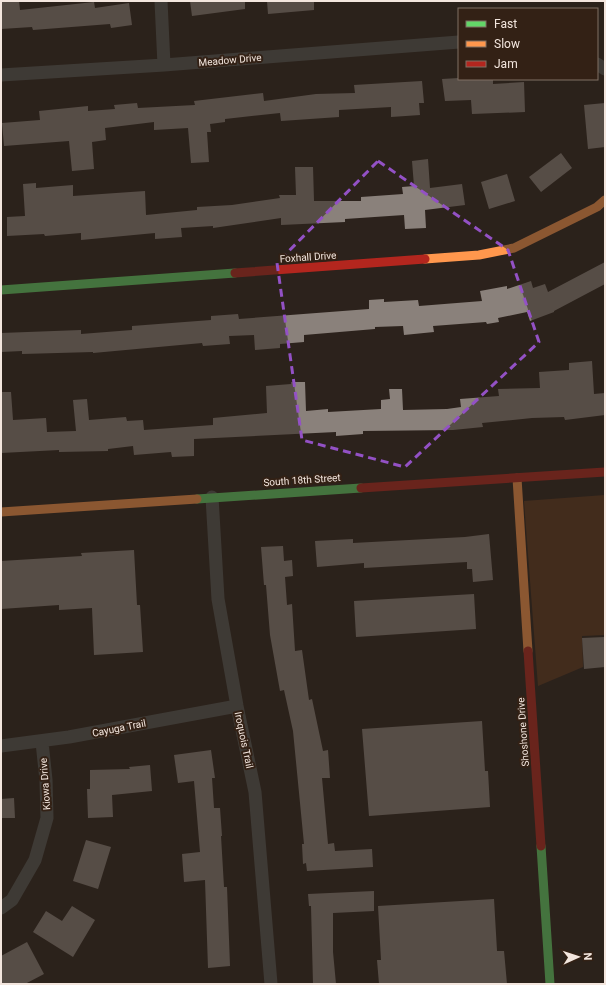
<svg xmlns="http://www.w3.org/2000/svg" width="606" height="985" viewBox="0 0 606 985" font-family="Roboto,sans-serif">
<style>
.green{fill:#5e381e}
.building{fill:#8a817b}
.lines{fill:none;stroke-linecap:round;stroke-linejoin:round}
.street{stroke:#555855;stroke-width:13}
.fast{stroke:#63d668;stroke-width:9}
.slow{stroke:#ff974d;stroke-width:9}
.jam{stroke:#b3261e;stroke-width:9}
.marked{fill:none;stroke:#9351c5;stroke-width:3;stroke-dasharray:8 5;stroke-linejoin:round}
.labels{text-anchor:middle;dominant-baseline:central;stroke-width:4;stroke-linejoin:round;paint-order:stroke}
.street-label{font-size:10px;fill:#f3e6de;stroke:#332115}
</style>
<rect width="100%" height="100%" fill="#2c221c"/>
<path class="green" d="M605,495V635L582,636L583,667L538,686L524,501Z"/>
<path class="building" d="M1,1H19L20,10L94,2L95,8L129,3L132,25L111,28L110,24L33,30L32,27L1,29Z
M190,1H245V9L192,16Z
M267,1H314V10L268,14Z
M459,78L493,79V84L524,82L525,112L472,114L471,100L445,101L442,79Z
M422,81L424,103H419L420,115L391,117V107L339,110V117L281,121L280,113L225,119V122L210,124L211,132H207L209,162L191,163L188,128L154,130V122L105,128L106,140L92,142L94,169L72,171L69,141L4,146L2,123L40,120L39,111L88,106V111L115,109L114,105L137,103L138,108L195,105L194,101L263,93L264,101L316,94L355,93L354,85Z
M605,103V147L588,149L584,105Z
M561,153L572,168L541,192L529,177Z
M428,159L430,188L462,184L465,205L425,210L426,228L405,229L404,215L345,219V222L281,225V218L213,228V226L181,228L182,237L155,239V233L81,240V233L45,236L44,234L7,236V217L25,216L23,184L36,183V188L73,185V196L145,191L146,215L197,210V207L232,205L280,198L279,195H296L295,167H313L314,201H361V197L403,194L402,187L414,186L412,161Z
M507,174L515,201L489,209L481,182Z
M605,262V284L554,311V312L530,321L527,312L498,318L499,322L487,324L486,322L433,326L434,332L404,335L403,326L375,327V329L304,335V342L280,344V348L255,350L254,335L229,336L230,344L203,346L202,343L93,353V352L22,354V351L1,352V333L81,330V334L132,330V326L211,320V316L238,314L239,319L369,309V300L384,299V302L418,300L419,306L482,301L480,291L507,286V289L531,281L533,288L545,284L548,292Z
M592,361L594,394L605,393V415L565,420L564,417L532,418L482,423L483,427L453,430L363,431V434L336,436V432L194,439V456L172,457L171,452L134,455L133,446L108,449V451L59,452V450L1,453V392H11L13,420L46,418L47,432L76,431L73,400L87,399L89,420L126,417L127,421L143,420L144,430L213,425V418L267,413L266,386L291,384V382H305L306,411L328,409V412L381,409V400L390,399L389,389H402L403,410L447,409L461,407L460,399L499,396L498,389L540,388L539,372L569,370V363Z
M489,534L493,580L473,582L472,569H467V562L364,568V563L317,567L315,541L353,539V543L465,537Z
M283,546L284,561L292,560L293,576L285,577L287,605L292,604L295,651L302,650L309,700L312,699L323,751L328,750L330,778H322L328,844L334,843L335,851L372,849L373,867L307,871L306,863L303,864L302,844H304L293,731L284,690L280,691L270,635L266,585H264L261,547Z
M134,550L137,605H140L143,652L94,655L92,608L59,610V605L1,609V561L82,556L81,553Z
M474,594L476,629L356,637L354,601Z
M605,637V667L584,669L582,638Z
M482,721L485,771H488L490,807L369,816L362,729Z
M211,750L215,778H212L214,808H220L222,836H221L224,887H227L230,966L208,968L205,880L184,882L182,854L200,852L194,781L178,783L174,755Z
M150,765L152,791L112,795L113,817L88,818L87,789H90V770L130,769L129,767Z
M14,798L15,818H1V799Z
M86,840L111,847L98,889L73,881Z
M374,891V911L333,913V952L336,984H313L311,906H309L308,894Z
M494,899L497,951H504L507,984H379L377,960H381L378,906Z
M72,906L95,920L73,957L33,932L46,911L62,921Z
M27,942L44,974L25,984H1V956Z"/>
<g class="lines">
<path class="street" d="M161,1L164,65
M597,64L605,69
M1,75L164,65L459,42
M212,497L218,599L237,706L255,792L271,984
M1,746L69,737L237,706
M1,908L12,900L35,860L47,818L46,780L42,742"/>
<path class="fast" d="M1,290L235,273
M197,499L361,488
M541,846L550,984"/>
<path class="slow" d="M425,259L479,255L514,248L597,207L605,200
M517,478L528,651
M1,512L197,499"/>
<path class="jam" d="M235,273L425,259
M361,488L605,472
M528,651L541,846"/>
</g>
<path d="M0 0H606V985H0ZM378,161L508,250L539,342L405,467L302,440L277,263Z" fill="#2c221c" fill-opacity=".55" fill-rule="evenodd"/>
<path class="marked" d="M378,161L508,250L539,342L405,467L302,440L277,263Z"/>
<g class="labels">
<g class="street-label">
<text transform="translate(230 60) rotate(-5)">Meadow Drive</text>
<text transform="translate(308 257) rotate(-4)">Foxhall Drive</text>
<text transform="translate(302 480) rotate(-4)">South 18th Street</text>
<text transform="translate(119 728) rotate(-11)">Cayuga Trail</text>
<text transform="translate(523 732) rotate(-94)">Shoshone Drive</text>
<text transform="translate(244 740) rotate(78)">Iroquois Trail</text>
<text transform="translate(45 784) rotate(-94)">Kiowa Drive</text>
</g>
</g>
<rect width="606" height="985" fill="none" stroke="#f3e6de" stroke-width="4"/>
<rect x="458" y="8" width="140" height="72" fill="#332115" stroke="#807065"/>
<rect x="466" y="21" width="20" height="6" fill="#63d668" stroke="#807065"/>
<text x="494" y="28" font-size="12" fill="#f3e6de">Fast</text>
<rect x="466" y="41" width="20" height="6" fill="#ff974d" stroke="#807065"/>
<text x="494" y="48" font-size="12" fill="#f3e6de">Slow</text>
<rect x="466" y="61" width="20" height="6" fill="#b3261e" stroke="#807065"/>
<text x="494" y="68" font-size="12" fill="#f3e6de">Jam</text>
<g transform="translate(578 957) rotate(87)" stroke="#332115" stroke-width="3" paint-order="stroke">
<path d="M0-3L7 15L0 10L-7 15Z" fill="#f3e6de"/>
<text y="-6" font-size="11" font-weight="bold" text-anchor="middle" fill="#f3e6de">N</text>
</g>
</svg>
